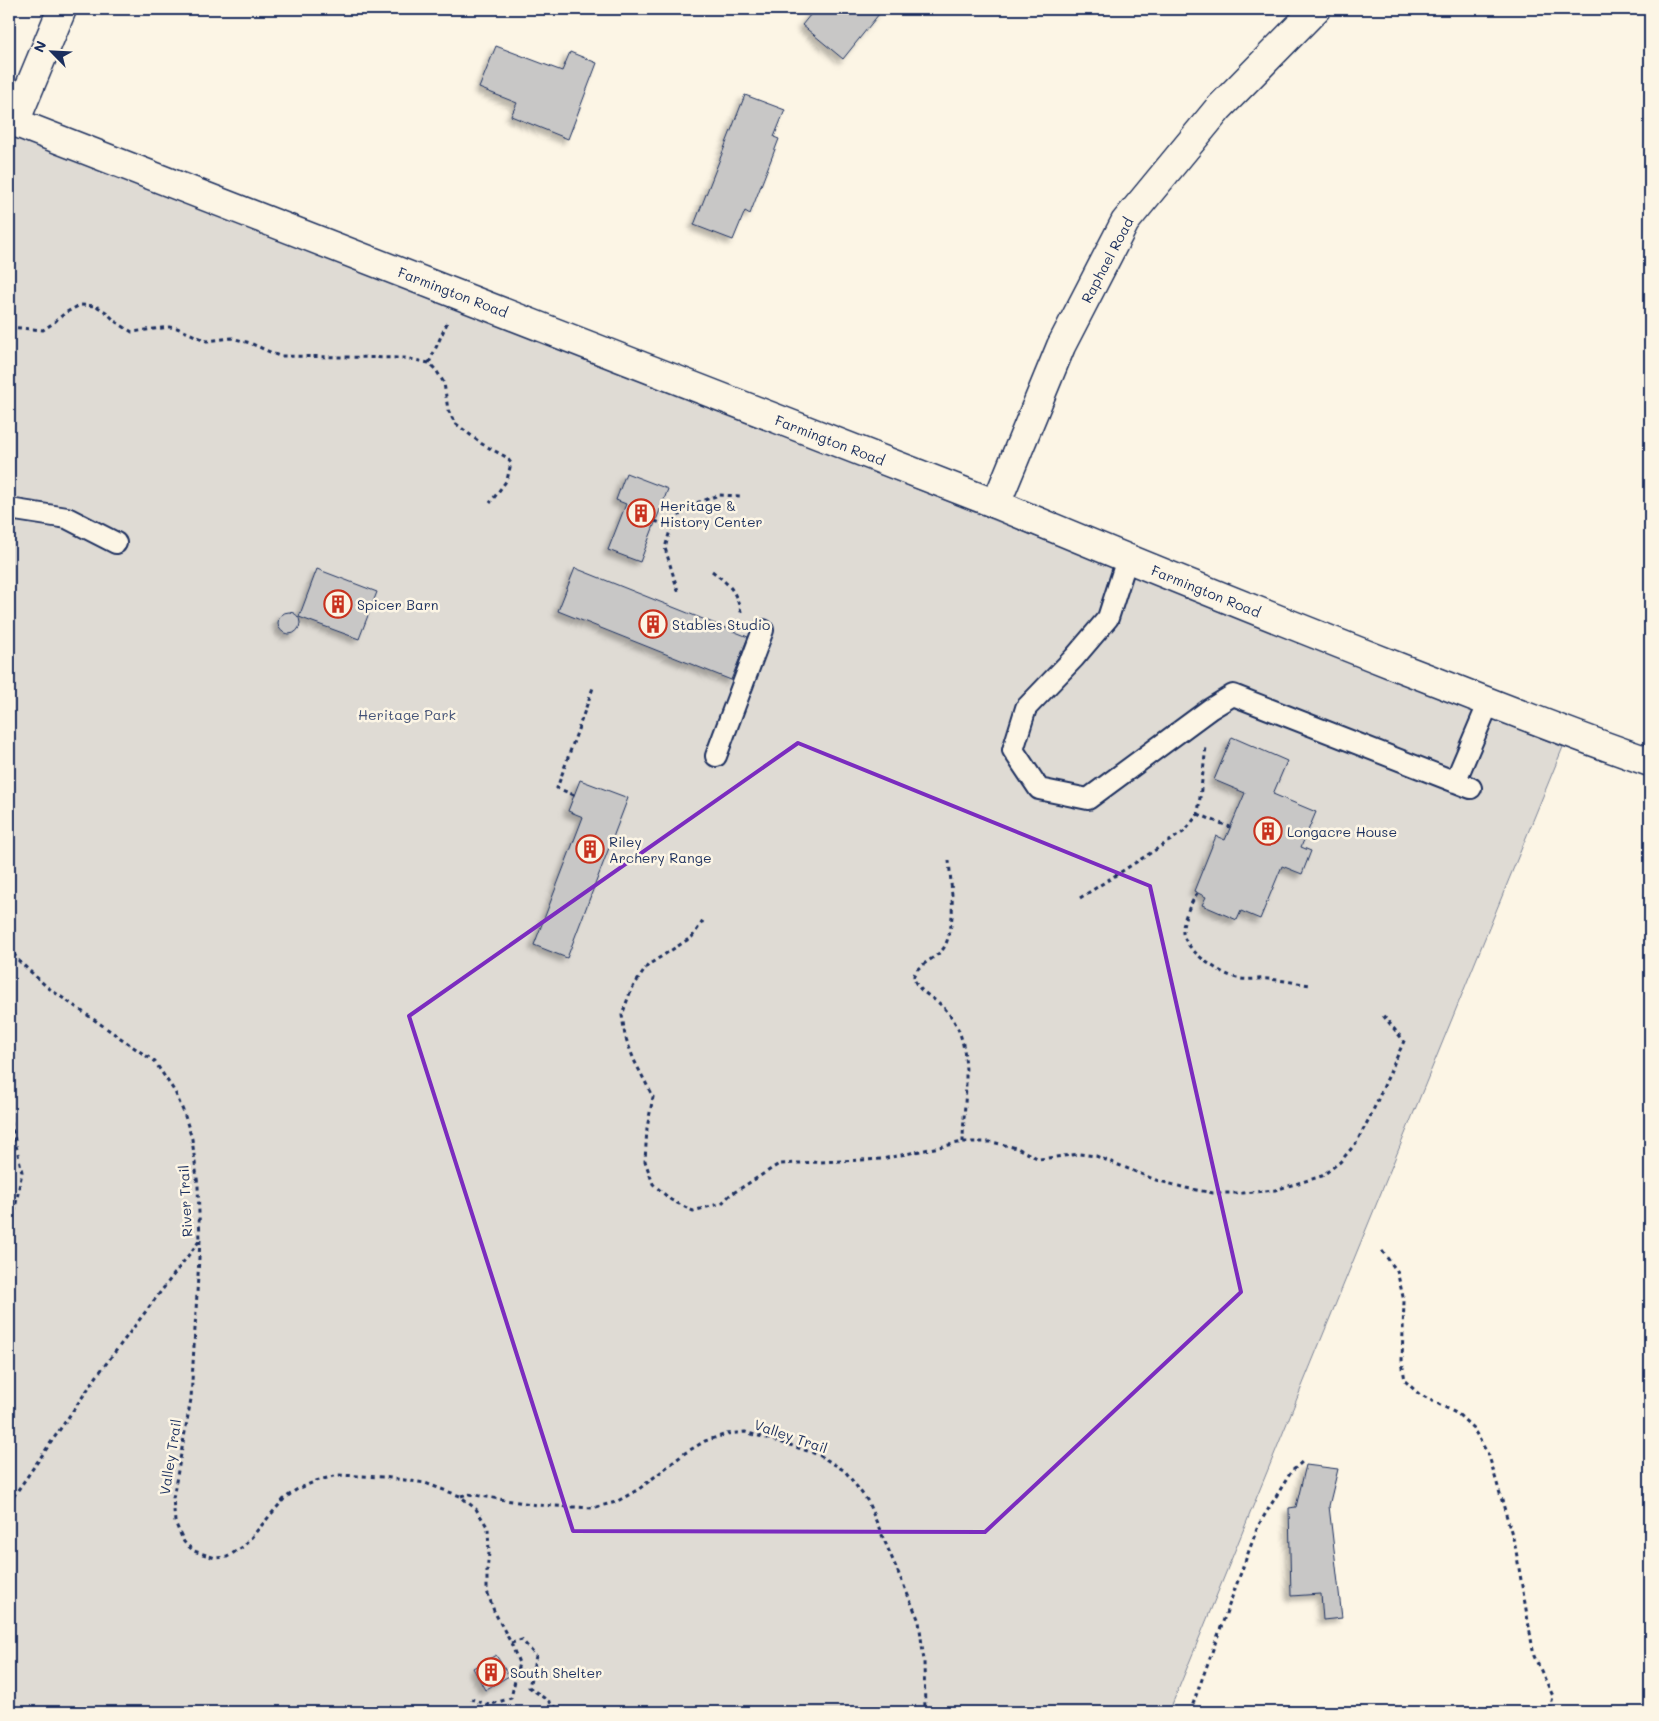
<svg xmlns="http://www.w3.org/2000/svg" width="1659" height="1721" viewBox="0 0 1659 1721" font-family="Mali,sans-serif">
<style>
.green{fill:#dfdbd4;stroke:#7d8599}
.building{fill:#c8c7c6;stroke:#1b2f5e;filter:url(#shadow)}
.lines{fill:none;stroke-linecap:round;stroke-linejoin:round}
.lane-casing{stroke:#1b2f5e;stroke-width:24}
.street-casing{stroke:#1b2f5e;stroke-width:31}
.secondary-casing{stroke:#1b2f5e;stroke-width:31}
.path{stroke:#1b2f5e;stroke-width:3;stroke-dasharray:4 4;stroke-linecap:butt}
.lane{stroke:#fcf5e5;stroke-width:20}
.street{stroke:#fcf5e5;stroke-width:28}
.secondary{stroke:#fcf5e5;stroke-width:28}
.marked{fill:none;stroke:#7b2cbf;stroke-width:4;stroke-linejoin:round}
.labels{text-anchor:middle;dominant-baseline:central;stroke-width:5;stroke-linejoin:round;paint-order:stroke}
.street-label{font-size:14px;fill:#1b2f5e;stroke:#fcf5e5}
.poi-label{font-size:14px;fill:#1b2f5e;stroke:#fcf5e5;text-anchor:start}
.park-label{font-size:14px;fill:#425176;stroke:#fcf5e5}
</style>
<defs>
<filter id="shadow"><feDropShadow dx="-4.5" dy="4.5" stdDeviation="2.5" flood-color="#0004"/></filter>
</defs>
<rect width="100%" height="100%" fill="#fcf5e5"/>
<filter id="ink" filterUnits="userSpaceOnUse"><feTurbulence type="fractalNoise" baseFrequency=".02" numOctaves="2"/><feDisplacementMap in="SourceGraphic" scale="10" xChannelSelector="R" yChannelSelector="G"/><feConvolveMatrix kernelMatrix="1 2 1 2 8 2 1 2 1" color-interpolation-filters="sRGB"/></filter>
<g filter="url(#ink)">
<path class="green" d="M9,127L1563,747L1169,1712H9Z"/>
<path class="building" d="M815,9H883L843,59L802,25Z
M496,46L562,71L570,52L597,63L568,139L511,116L517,103L479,88Z
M745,95L785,110L774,137L779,139L750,214L745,211L733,240L694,225Z
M626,473L668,489L640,562L608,550L626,504L616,500Z
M575,568L748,637L731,680L558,611Z
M317,569L377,592L359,639L299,617Z
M278 623a11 11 0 1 1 22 0a11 11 0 1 1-22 0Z
M1232,737L1287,761L1273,794L1316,812L1301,847L1311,851L1302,874L1282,866L1260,919L1241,911L1237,920L1202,905L1206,897L1194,891L1216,836L1225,840L1245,793L1214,780Z
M580,780L628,798L567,958L534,945L583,817L568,811Z
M1306,1465L1338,1469L1329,1506L1342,1618L1323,1620L1321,1594L1291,1596L1289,1508L1296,1507Z
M496,1655L509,1676L485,1690L473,1668Z"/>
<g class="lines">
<g class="lane-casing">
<path id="lane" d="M9,509L67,518L116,543
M1127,559L1108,618L1074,658L1026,708L1013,750L1039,789L1088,799L1210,709L1233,695L1471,788
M716,756L763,630
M1455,782L1489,702"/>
</g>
<g class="street-casing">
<path id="street" d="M15,122L62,9
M996,504L1061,346L1125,222L1218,109L1316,9"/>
</g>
<g class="secondary-casing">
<path id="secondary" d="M9,120L996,504C1132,561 1269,616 1406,670C1487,701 1568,734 1650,762"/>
</g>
<path class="path" d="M9,327L43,330L52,324L65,313L80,305L96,306L106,312L116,322L132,332L169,327L177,328L207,341L232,338L250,343L279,356L405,358L429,363L436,370L444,383L448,410L455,423L482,444L506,457L511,463L507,480L490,503
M429,363L447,323
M655,521L671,527
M712,571C732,587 735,590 742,615
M678,591L665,548L671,527L685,507L719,495L741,496
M574,795L557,788L594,685
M1198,814L1230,827
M949,860C951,888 957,919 945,946C939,958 913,966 914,977C915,989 932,997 940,1004C945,1008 951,1016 954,1021C974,1054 963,1106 963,1142
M1197,893C1191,904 1182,919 1183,933C1186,951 1220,974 1237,978C1247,981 1258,978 1268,979C1282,980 1296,983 1310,985
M1080,898L1185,831L1198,814L1206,747
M703,921L692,937L648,965L631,990L622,1015L625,1036L634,1060L653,1097L647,1128L645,1161L653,1184L671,1200L693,1211L722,1203L730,1195L779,1164L882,1159L963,1142H992L1017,1148L1039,1159L1079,1154L1096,1156L1156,1180L1186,1188L1213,1193H1243L1275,1190L1322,1176L1340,1162L1356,1143L1371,1115L1404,1041L1382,1014
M9,947L18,960L47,987L155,1062L175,1092L184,1113L192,1139L198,1186L200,1240L99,1373L9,1503
M9,1114L22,1172L11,1230L9,1234
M200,1240L191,1399L173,1498L175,1522L184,1542L194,1551L215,1558L227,1557L244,1546L284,1499L296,1490L316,1481L338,1475L383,1477L425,1483L460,1496L476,1509L488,1528L489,1553L487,1570V1591L494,1611L511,1643L519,1663L511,1698L489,1705L471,1699
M1382,1251L1397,1271L1404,1301L1402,1361L1405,1381L1419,1394L1458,1414L1473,1428L1489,1456L1515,1545L1534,1656L1553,1696L1550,1712
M461,1496L468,1494L537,1505L592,1508L616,1502L639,1489L685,1453L705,1441L727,1434L745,1432L790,1445L819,1455L845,1471L867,1500L919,1621L924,1661L925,1712
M511,1643L522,1640L536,1656L529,1687L555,1706L559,1712
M1190,1712L1258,1526L1291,1472L1303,1461"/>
<use href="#lane" class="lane"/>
<use href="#street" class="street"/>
<use href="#secondary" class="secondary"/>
</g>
</g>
<path class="marked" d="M798,743L1150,886L1241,1292L985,1532L573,1531L409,1016Z"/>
<defs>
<g id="building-ring" transform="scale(1.4375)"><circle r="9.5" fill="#fcf5e5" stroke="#c8321e" stroke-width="1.5"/><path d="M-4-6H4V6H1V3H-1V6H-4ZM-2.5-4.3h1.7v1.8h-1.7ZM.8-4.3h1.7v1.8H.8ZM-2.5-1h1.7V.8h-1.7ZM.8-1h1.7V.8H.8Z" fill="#c8321e"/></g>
</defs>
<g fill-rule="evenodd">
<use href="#building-ring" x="641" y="513"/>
<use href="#building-ring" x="338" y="604"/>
<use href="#building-ring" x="653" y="624"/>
<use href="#building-ring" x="1268" y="831"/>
<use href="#building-ring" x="590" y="849"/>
<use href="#building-ring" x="491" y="1672"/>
</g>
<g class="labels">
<g class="street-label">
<text transform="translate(1107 260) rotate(-62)">Raphael Road</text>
<text transform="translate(453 292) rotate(21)">Farmington Road</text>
<text transform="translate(830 440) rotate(21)">Farmington Road</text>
<text transform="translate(1206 591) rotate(22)">Farmington Road</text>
<text transform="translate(185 1201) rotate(-93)">River Trail</text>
<text transform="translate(791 1436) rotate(19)">Valley Trail</text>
<text transform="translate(170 1457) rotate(-81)">Valley Trail</text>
</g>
<g class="poi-label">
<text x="660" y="505">Heritage &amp;<tspan x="660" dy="16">History Center</tspan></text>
<text x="357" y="604">Spicer Barn</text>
<text x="672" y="624">Stables Studio</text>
<text x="1287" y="831">Longacre House</text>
<text x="609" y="841">Riley<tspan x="609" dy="16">Archery Range</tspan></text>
<text x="510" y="1672">South Shelter</text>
</g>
<g class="park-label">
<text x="407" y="714">Heritage Park</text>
</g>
</g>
<rect width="1659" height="1721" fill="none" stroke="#fcf5e5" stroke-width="30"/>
<rect x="15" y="15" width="1629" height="1691" fill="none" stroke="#1b2f5e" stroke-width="2" filter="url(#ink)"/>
<g transform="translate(52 52) rotate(294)" stroke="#fcf5e5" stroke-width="4" paint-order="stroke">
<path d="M0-4L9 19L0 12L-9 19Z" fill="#1b2f5e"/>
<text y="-8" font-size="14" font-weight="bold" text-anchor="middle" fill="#1b2f5e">N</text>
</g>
</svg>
